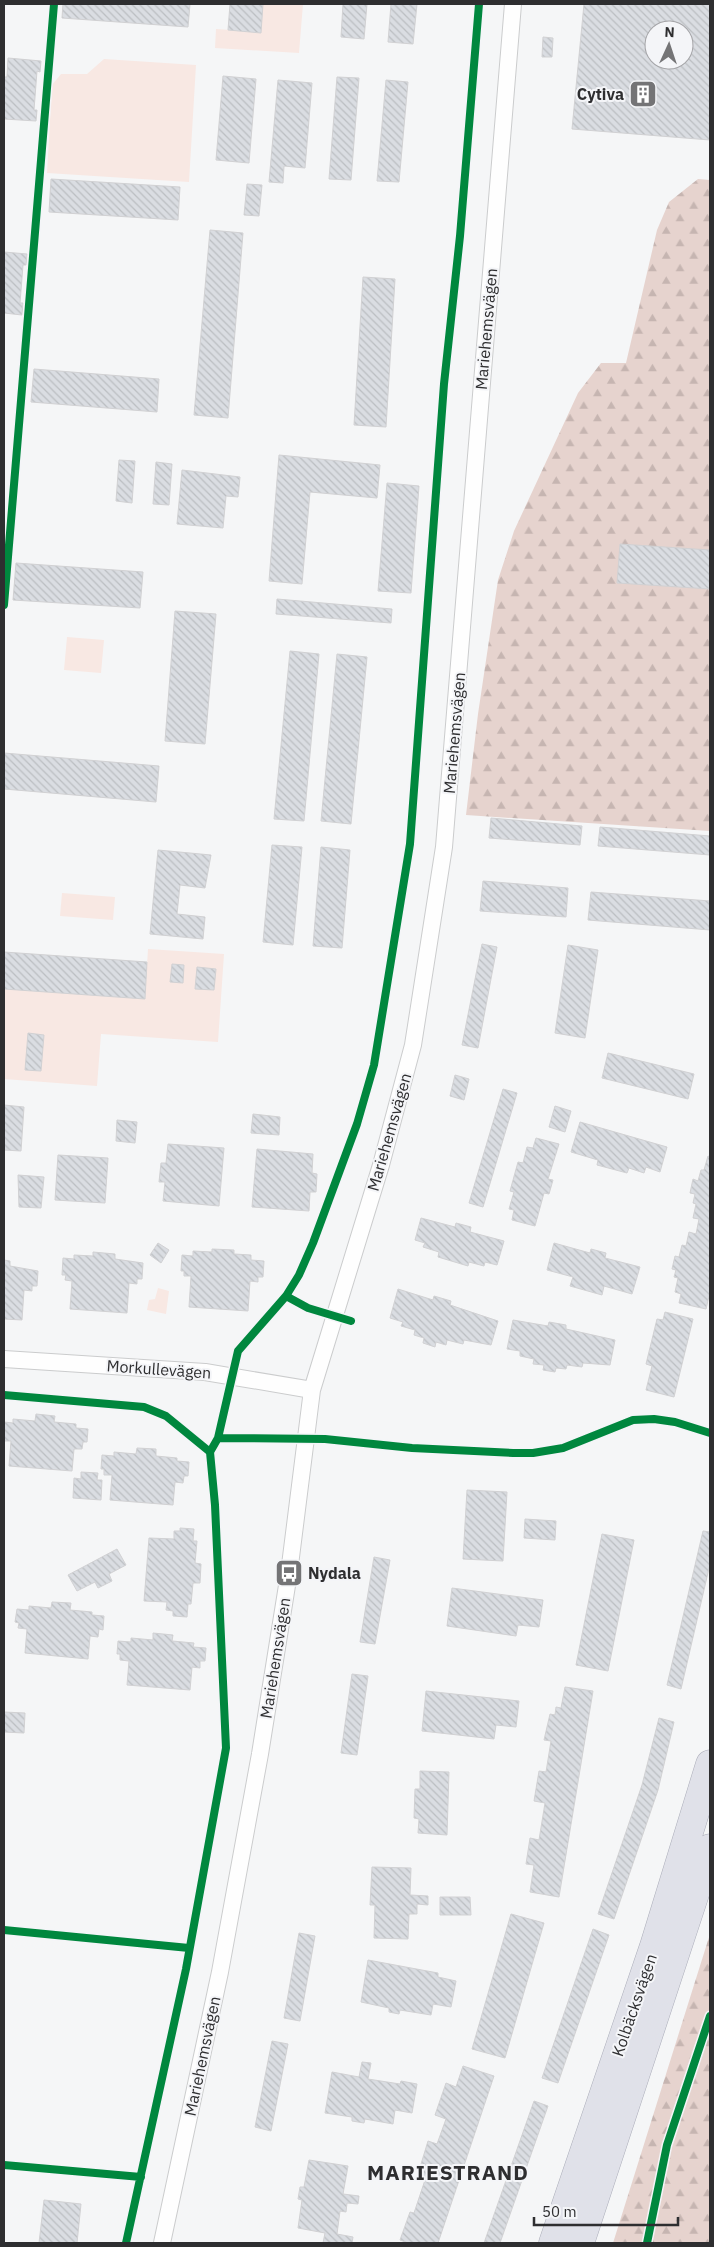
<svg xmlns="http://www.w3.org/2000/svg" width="714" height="2247" viewBox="0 0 714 2247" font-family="'IBM Plex Sans',sans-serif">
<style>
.green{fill:#f8e8e3}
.forest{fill:url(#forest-firs)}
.building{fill:url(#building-back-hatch);stroke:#d1d1d3;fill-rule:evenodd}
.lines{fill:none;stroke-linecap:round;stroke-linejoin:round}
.minor-casing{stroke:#cbcccd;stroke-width:18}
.trunk-casing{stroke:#abadb9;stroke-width:29}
.minor{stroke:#fefefe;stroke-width:16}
.trunk{stroke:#e0e1e9;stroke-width:28}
.cycleway-casing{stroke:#f4f5f8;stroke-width:11}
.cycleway{stroke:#00873e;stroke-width:8}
.labels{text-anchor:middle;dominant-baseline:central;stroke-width:4;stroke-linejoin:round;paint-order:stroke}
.poi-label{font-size:16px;font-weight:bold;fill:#2e2e30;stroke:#f4f5f8;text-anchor:end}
.street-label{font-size:16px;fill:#2e2e30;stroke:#f4f5f8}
.district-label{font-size:21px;font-weight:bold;letter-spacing:1px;fill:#2e2e30;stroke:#f4f5f8}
</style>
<defs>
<pattern id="forest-firs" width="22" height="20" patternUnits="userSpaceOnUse" patternTransform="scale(1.25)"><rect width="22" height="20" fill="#e6d3ce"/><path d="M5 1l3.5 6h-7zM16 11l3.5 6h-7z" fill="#c6b5b1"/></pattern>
<pattern id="building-back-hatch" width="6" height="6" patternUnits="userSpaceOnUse" patternTransform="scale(1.25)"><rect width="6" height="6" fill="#dadde2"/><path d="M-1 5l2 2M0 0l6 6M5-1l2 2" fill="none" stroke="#bbbec2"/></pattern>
</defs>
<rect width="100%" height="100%" fill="#f5f6f7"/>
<path class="green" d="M263,4H303L299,53L215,48L216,29L261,32Z
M104,59L196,65L189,182L47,173L52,85L61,74H87Z
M67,637L104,640L101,673L64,670Z
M62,893L115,897L113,920L60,916Z
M148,949L224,954L218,1042L101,1034L97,1086L4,1079V989L145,999Z
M158,1288L169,1291L166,1314L147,1310L149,1300L155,1299Z"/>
<path class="forest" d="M698,179L710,180V831L466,815L478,714L498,580L514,531L578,393L601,363H626L657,230L669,202Z
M710,1934V2243H613Z"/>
<path class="building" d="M63,4H190L188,27L62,18Z
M230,4H263L261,33L228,30Z
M343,4H367L364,39L341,37Z
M391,4H417L413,44L388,42Z
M584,4H710V140L572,129ZM654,30H684V60H654Z
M543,37L553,38L552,57H542Z
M8,58L41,61L40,72L37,71L34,110H37L36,121L4,119V77H7Z
M223,76L256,79L249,163L216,160Z
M337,77L359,78L351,180L329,179Z
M278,80L312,83L305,168L284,166L283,183L269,182Z
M386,80L408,82L399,182L377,181Z
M51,179L180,187L178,220L49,212Z
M247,184L262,185L259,216L244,215Z
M210,230L243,233L228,418L194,415Z
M4,252L27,254L26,265H23L20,303H23L22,315L4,313Z
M363,277L395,279L386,427L354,425Z
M34,369L159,379L157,412L31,402Z
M279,455L380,465L377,498L310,492L302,584L269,581Z
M119,460L135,461L132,503L116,501Z
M156,462L172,464L169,505L153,504Z
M182,470L240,477L238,497L226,496L223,528L177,524Z
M387,483L419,486L411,593L378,591Z
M620,544L710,550V589L617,583Z
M16,563L143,572L140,608L13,600Z
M277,599L392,609L391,623L276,614Z
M175,611L216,614L205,744L165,741Z
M290,651L319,654L304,821L274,819Z
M337,654L367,657L351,824L321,821Z
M4,753L159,766L156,802L4,789Z
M491,818L582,826L580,845L489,838Z
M600,827L710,836V855L598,846Z
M272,845L302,847L293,945L263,942Z
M321,847L350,850L342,948L313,946Z
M158,850L211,855L205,888L180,885L177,914L205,917L203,939L150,934Z
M483,881L568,888L566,917L480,911Z
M591,892L710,901V930L588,920Z
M482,944L497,947L478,1048L462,1045Z
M568,945L598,950L585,1038L555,1033Z
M4,952L147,962L145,999L4,989Z
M172,964L184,965L183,983L170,982Z
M197,967L216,969L214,990L195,989Z
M28,1033L44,1035L41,1071L25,1070Z
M608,1053L694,1074L688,1099L602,1078Z
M455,1075L469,1079L464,1100L450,1096Z
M503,1089L517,1093L483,1207L469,1203Z
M4,1105L24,1107L21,1151L4,1150Z
M555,1106L571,1111L565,1132L549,1127Z
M253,1114L280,1117L279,1135L251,1133Z
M117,1120L137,1122L135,1143L116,1141Z
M580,1122L667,1147L660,1172L646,1167L644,1173L629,1168L627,1173L597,1165L598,1160L571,1152Z
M536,1138L559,1144L548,1179L553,1180L549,1194L544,1193L535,1226L512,1220L514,1210L509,1209L514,1192L510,1191L518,1162L523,1163L527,1147L533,1148Z
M168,1144L224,1148L219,1206L163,1201L165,1182H159L161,1163H166Z
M257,1149L313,1154L312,1173L317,1174L316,1192H310L309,1211L252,1207Z
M58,1155L108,1158L105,1203L55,1200Z
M708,1156L710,1157V1292L706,1309L679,1303L681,1294L675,1292L678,1278L674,1277L676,1270L672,1269L675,1256L679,1257L682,1245L686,1246L689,1232L696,1234L699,1219L693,1218L696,1204L693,1203L695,1194L690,1193L693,1179L698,1181L701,1170H704Z
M18,1175L44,1177L41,1208L19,1207Z
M421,1218L455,1227L456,1223L471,1227L470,1232L504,1241L497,1265L485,1262L484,1266L469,1262L468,1266L438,1257L439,1252L423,1247L425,1243L415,1240Z
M158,1243L169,1250L161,1263L150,1255Z
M554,1243L590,1253L591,1249L606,1253L605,1258L640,1267L632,1294L604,1286L602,1295L570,1286L573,1277L547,1270Z
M212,1249L234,1250V1254L251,1255V1260L264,1261L263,1277H258V1282L250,1281L248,1311L189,1307L191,1276H184V1271H181L182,1255L193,1256V1251L212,1252Z
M93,1252L115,1254V1259L143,1263L142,1279H137V1284L129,1283L127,1313L70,1309L72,1281L65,1280L66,1275H62L63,1258L74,1259V1255L93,1256Z
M4,1260L10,1261V1266L38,1271L37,1286H32V1291L24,1290L22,1320L4,1319Z
M398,1289L433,1300L434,1296L451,1301L450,1305L498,1321L491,1345L464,1340L463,1344L447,1340L446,1345L436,1342L435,1347L423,1343L424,1338L414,1335L415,1330L401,1326L403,1322L390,1318Z
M665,1312L693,1319L674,1397L646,1390L652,1366L646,1364L657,1319L663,1320Z
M513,1320L548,1326L549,1322L566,1325V1329L615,1340L610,1365L583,1363L582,1367L567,1365L566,1369L556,1368L555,1372L543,1370L544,1365L533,1364L534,1359L520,1356V1351L507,1349Z
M36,1414L55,1416L54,1422L76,1424V1428L88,1429L87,1442H83L82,1449H74L72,1471L9,1466L11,1441H4V1422L13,1423V1419L35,1421Z
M137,1448L156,1449V1456L177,1458V1461L189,1462L188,1476H184L183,1483L175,1482L173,1505L110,1500L112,1475H104V1469H101L102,1455L114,1456V1452L136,1454Z
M81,1472L98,1473L97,1480H102L101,1500L73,1498L74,1478L81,1479Z
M467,1490L507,1492L503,1561L463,1559Z
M525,1519L556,1521L555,1540L524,1538Z
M180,1528L194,1529L193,1541H197L195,1563L201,1564L200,1583H193L191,1604H188L187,1617L173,1616V1611L166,1610L167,1602L144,1601L149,1538L174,1539V1531H180Z
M703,1531L710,1532V1564L681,1689L667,1685Z
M602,1534L634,1540L608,1671L576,1665Z
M117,1549L126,1565L109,1574L112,1581L98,1588L95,1582L77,1591L68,1575Z
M374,1557L390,1560L375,1644L360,1642Z
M452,1588L543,1600L539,1627L518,1625L516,1636L447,1626Z
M52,1602L71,1603L70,1610L92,1612V1615L104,1616L103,1630L99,1629L98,1637L90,1636L88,1659L25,1653L27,1629L18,1628L19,1623L15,1622L17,1609L29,1610V1606L51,1608Z
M153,1633L173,1635L172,1641L194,1643L193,1647L206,1648L205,1661H200V1668L192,1667L190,1690L127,1685L129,1661L120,1660V1654H117L118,1641L131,1642V1638L153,1640Z
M352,1674L368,1676L357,1755L341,1753Z
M565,1687L593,1691L559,1897L530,1892L534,1865L526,1864L530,1838L539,1840L545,1803L534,1801L539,1771L546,1772L551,1741L544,1740L550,1714L555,1715L556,1707L561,1708Z
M426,1691L519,1701L516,1727L496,1725L494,1739L422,1731Z
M4,1712L25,1713L24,1733L4,1732Z
M659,1718L674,1722L658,1790L614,1919L598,1914L642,1785Z
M420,1771L449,1772L447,1835L418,1833L419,1819L414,1818L415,1789H420Z
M372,1867L411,1868L410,1895L428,1896V1905L417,1904V1914H409L408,1939L374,1938L375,1905H370Z
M440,1897H470L471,1915H440Z
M511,1914L544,1923L505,2058L472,2049Z
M593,1929L609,1935L558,2083L542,2078Z
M299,1933L315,1936L300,2021L284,2018Z
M368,1960L438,1973V1977L456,1981L451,2007L433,2004L431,2015L400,2010L399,2014L389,2012V2008L361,2002Z
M272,2041L288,2044L271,2131L255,2127Z
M362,2062L371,2063L368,2079L400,2084L401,2081L417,2084L412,2113L395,2110L393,2124L365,2119L364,2123L352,2121V2117L325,2113L332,2072L359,2077Z
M463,2066L494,2076L438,2243H408L400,2240L410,2212L414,2213L426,2177L418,2174L428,2141L437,2144L446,2119L435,2115L446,2083L456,2087Z
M534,2101L548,2106L500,2243H484Z
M309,2160L348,2166L343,2194L359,2196L358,2204L347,2203L346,2212L340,2211L337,2234L353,2237L352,2243H323L325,2233L298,2228L302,2200L298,2199L300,2187H304Z
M44,2200L81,2204L77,2243H39Z"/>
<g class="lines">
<g class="minor-casing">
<path id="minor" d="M4,1359L205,1372L312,1390
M162,2243L220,1972L260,1754L289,1573L312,1390L381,1165L413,1045L444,847L513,4"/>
</g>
<g class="trunk-casing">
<path id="trunk" d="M553,2243L654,1946L710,1764
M580,2243L710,1848"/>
</g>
<use href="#minor" class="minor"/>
<use href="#trunk" class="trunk"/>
<g class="cycleway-casing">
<path id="cycleway" d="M4,605L54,4
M286,1296L308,1308L351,1321
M4,1395L144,1407L166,1416L210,1452
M218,1438L325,1439L412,1448L513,1453H533L563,1448L633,1420L654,1419L675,1422L710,1433
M4,1930L189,1948
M4,2165L141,2177
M126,2243L186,1969L226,1748L215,1505L210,1452L218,1438L238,1351L286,1296L299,1275L313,1243L357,1124L374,1065L410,844L444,384L460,236L479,4
M647,2243L667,2145L710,2016"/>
</g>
<use href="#cycleway" class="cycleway"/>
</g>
<defs>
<g id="building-square" transform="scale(1.4375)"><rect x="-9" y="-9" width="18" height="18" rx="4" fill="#747476" stroke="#f4f5f8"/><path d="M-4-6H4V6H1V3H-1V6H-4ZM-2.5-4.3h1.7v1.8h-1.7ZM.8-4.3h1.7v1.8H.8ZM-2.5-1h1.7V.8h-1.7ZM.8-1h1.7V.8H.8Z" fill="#fff"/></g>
<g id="bus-square" transform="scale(1.4375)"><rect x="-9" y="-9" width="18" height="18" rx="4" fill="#747476" stroke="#f4f5f8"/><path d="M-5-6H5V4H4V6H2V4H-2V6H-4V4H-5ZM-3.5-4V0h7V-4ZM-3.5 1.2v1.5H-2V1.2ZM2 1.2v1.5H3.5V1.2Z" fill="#fff"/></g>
</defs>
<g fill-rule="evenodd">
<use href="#building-square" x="643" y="94"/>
<use href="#bus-square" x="289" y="1573"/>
</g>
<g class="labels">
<g class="poi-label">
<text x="624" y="94">Cytiva</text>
<text x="308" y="1573" text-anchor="start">Nydala</text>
</g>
<g class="street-label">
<text transform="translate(486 329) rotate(-85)">Mariehemsvägen</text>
<text transform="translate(454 733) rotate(-85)">Mariehemsvägen</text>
<text transform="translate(389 1132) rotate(-74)">Mariehemsvägen</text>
<text transform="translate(159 1369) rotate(4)">Morkullevägen</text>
<text transform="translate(275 1658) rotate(-81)">Mariehemsvägen</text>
<text transform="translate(634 2005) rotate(-71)">Kolbäcksvägen</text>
<text transform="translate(202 2056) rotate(-78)">Mariehemsvägen</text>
</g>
<g class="district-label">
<text x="448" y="2172">MARIESTRAND</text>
</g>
</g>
<rect width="714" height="2247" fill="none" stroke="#2e2e30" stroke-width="10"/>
<g transform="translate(669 45) rotate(3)"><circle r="24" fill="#f4f5f8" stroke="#a5a5a8"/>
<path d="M0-4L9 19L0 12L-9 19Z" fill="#747476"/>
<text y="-8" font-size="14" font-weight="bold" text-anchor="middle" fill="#2e2e30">N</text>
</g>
<path d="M534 2217v8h144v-8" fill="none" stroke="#2e2e30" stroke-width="2.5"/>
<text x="542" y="2217" font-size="15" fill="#2e2e30" stroke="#f4f5f8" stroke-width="4" paint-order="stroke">50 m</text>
</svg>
